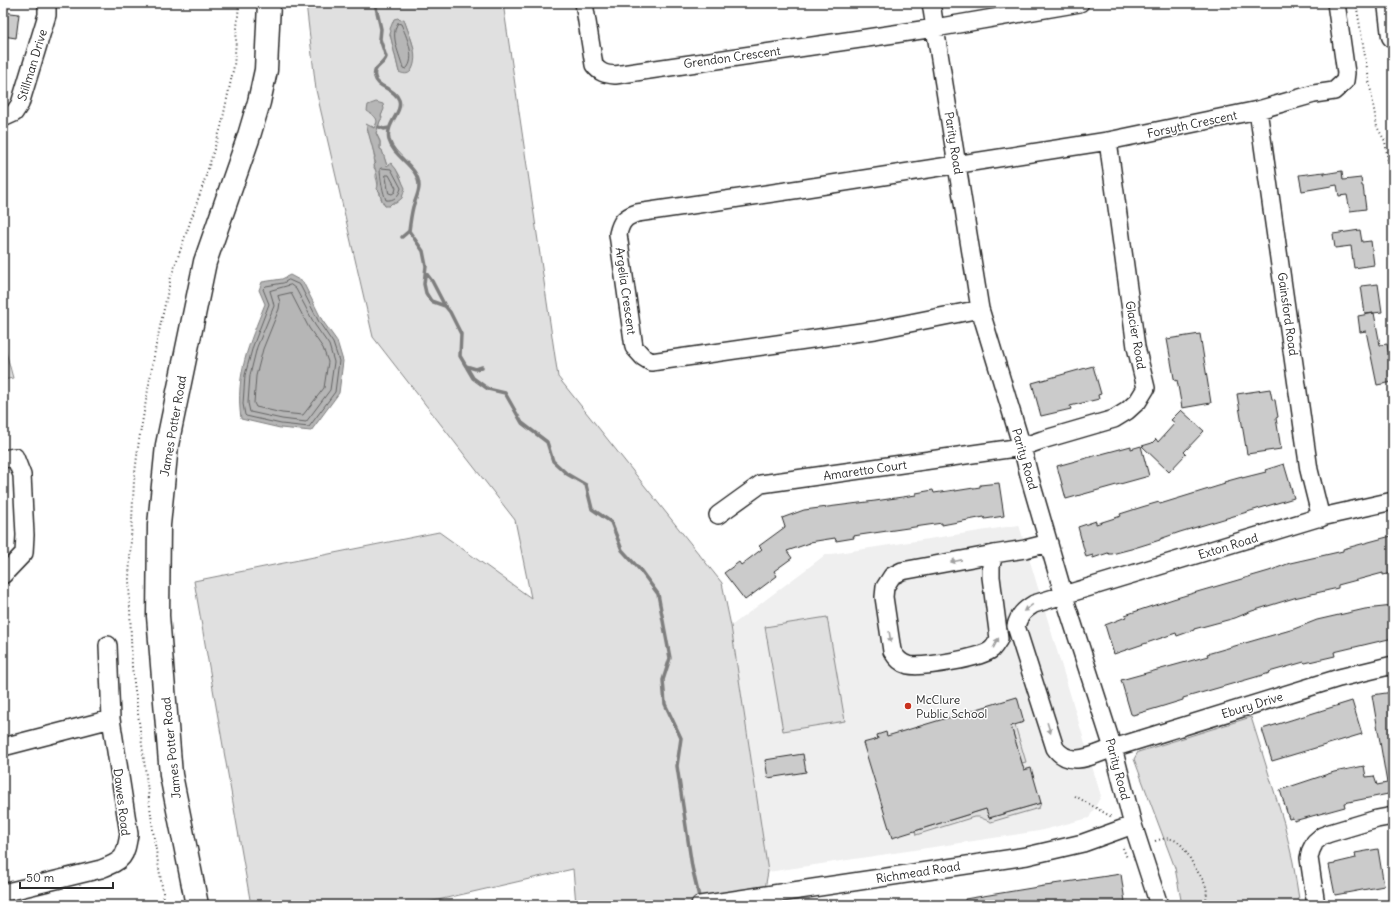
<svg xmlns="http://www.w3.org/2000/svg" width="1396" height="908" viewBox="0 0 1396 908" font-family="Delius,sans-serif">
<style>
.built{fill:#efefef}
.green{fill:#e0e0e0;stroke:#868686;fill-rule:evenodd}
.water{fill:#b6b6b6;stroke:#7e7e7e}
.lines{fill:none;stroke-linecap:round;stroke-linejoin:round}
.shore{stroke:#636363;stroke-width:1}
.stream{stroke:#7e7e7e;stroke-width:3.5}
.building{fill:#cbcbcb;stroke:#2b2b2b}
.minor-casing{stroke:#2b2b2b;stroke-width:20}
.major-casing{stroke:#2b2b2b;stroke-width:25}
.path{stroke:#2b2b2b;stroke-width:2;stroke-dasharray:1 3;stroke-linecap:butt}
.minor{stroke:#fff;stroke-width:17}
.major{stroke:#fff;stroke-width:22}
.oneway{fill:#a0a0a0}
.poi-dot{fill:#c8321e;stroke:#fff;stroke-width:1.5}
.labels{text-anchor:middle;dominant-baseline:central;stroke-width:3;stroke-linejoin:round;paint-order:stroke}
.street-label{font-size:12px;fill:#2b2b2b;stroke:#fff}
.poi-label{font-size:12px;fill:#2b2b2b;stroke:#fff;text-anchor:start}
</style>
<rect width="100%" height="100%" fill="#fff"/>
<filter id="ink" filterUnits="userSpaceOnUse"><feTurbulence type="fractalNoise" baseFrequency=".025" numOctaves="2"/><feDisplacementMap in="SourceGraphic" scale="8" xChannelSelector="R" yChannelSelector="G"/><feConvolveMatrix kernelMatrix="1 2 1 2 8 2 1 2 1" color-interpolation-filters="sRGB"/></filter>
<g filter="url(#ink)">
<path class="built" d="M1019,525L1101,796L1089,818L1039,831L768,872L731,626L825,555Z"/>
<path class="green" d="M306,3H503L558,377L722,583L731,626L768,872L762,905H576L573,869L416,905H251L194,581L439,532L531,598L515,520L373,337L316,90ZM404,20C410,38 418,48 412,69L399,72L390,34ZM383,110L381,116L382,118L380,121L376,133L380,141V149L382,151L387,166L391,164C399,172 406,184 402,196C401,199 398,201 396,203H392L385,206C379,198 379,187 376,177C376,173 377,171 374,168C377,158 370,137 367,128L372,126L374,128L378,120L376,116L370,113Z
M3,341L13,378L3,380Z
M827,617L845,721L783,731L765,627Z
M1251,717L1284,823L1293,862L1300,905H1182L1175,868L1134,759L1138,752Z
M1015,725L1026,762L1022,763L1011,726Z
M1041,803L1039,808L991,822L979,817H974L916,835L915,831L986,809L989,818Z"/>
<path class="water" d="M398,18L400,20L404,19C408,34 421,55 411,71C408,75 403,74 399,72L390,34L391,31L390,29L394,19Z
M376,102L383,104L384,109L381,116L382,118L380,121L376,133L380,142V149L382,150L387,166L391,163L396,169L405,188L402,198L396,203H392L389,206H385C382,201 380,197 380,192L377,189C380,182 376,172 374,165L376,163L374,159L375,157L366,124L374,128C381,119 374,116 367,111L368,105Z
M290,275L303,282L322,320L337,341L343,361L339,393L311,431L280,428L241,419C235,375 249,344 265,304L259,290L262,282L282,279Z"/>
<g class="lines">
<path class="shore" d="M398,23L401,24C406,35 417,59 406,69L403,68C400,55 389,35 398,23Z
M382,168L391,169L401,188C399,196 394,201 386,200C383,193 380,178 380,169Z
M386,175H389L396,188L395,192L392,194L389,193Z
M289,280L300,285L319,322L333,343L339,361L335,392L309,427L281,424L246,416L245,415L243,404L245,375L253,346L269,304L263,289L266,286L283,283Z
M291,285L296,289L315,325L329,345L334,362L330,390L306,422L282,419L250,412L248,403L250,375L257,347L274,306L273,301L270,291Z
M291,293L309,328L323,348L328,362L324,388L303,415L282,413L256,407L254,403L256,376L263,349L279,309L280,302L278,296Z"/>
<path class="stream" d="M375,3L381,29L380,39L386,57C384,65 372,67 375,77C377,88 395,88 399,100C403,113 385,123 389,140C394,158 419,166 419,186C419,193 415,200 413,207C411,215 410,223 409,231L423,251L426,266L424,284L426,293L431,301L445,306L450,312L461,334L460,356L473,378L488,389L505,393L522,423L547,442L553,461L567,474L586,485L592,509L611,522L622,550L641,571L658,594L670,658L663,680L665,704L681,738L677,766L692,867L700,901
M379,127L384,129L389,128
M402,237L409,231
M426,273L432,281L445,306
M466,366L476,369L482,367"/>
</g>
<path class="building" d="M3,12L19,14L16,38L3,36Z
M1342,171L1343,180L1361,178L1362,186H1363L1366,209L1350,211L1347,195L1339,196L1337,185L1302,191L1299,175L1324,172V174Z
M1360,230L1362,242L1371,241L1374,265L1354,268L1351,246L1335,248L1333,234Z
M1378,284L1382,312L1365,314L1361,286Z
M1374,313L1380,345L1387,344L1393,378V382L1377,385L1366,331L1360,332L1358,316Z
M1200,334L1211,403L1182,408L1177,380L1175,381L1174,378L1167,339Z
M1093,366L1101,394L1098,395L1099,399L1070,406L1071,409L1041,416L1032,383Z
M1270,389L1272,399L1275,400L1278,417L1276,418L1281,449L1247,454L1237,394Z
M1181,410L1204,431L1184,452L1186,454L1169,472L1142,446L1152,443L1156,439L1158,442L1175,423L1171,420Z
M1131,446V449L1141,446L1149,476L1066,499L1057,466Z
M1284,464L1294,498L1180,532L1160,539V540L1131,549L1112,554H1109L1108,553L1093,558V555L1086,557L1078,527L1096,521V524L1121,516L1120,514L1142,507L1159,502L1160,504L1225,484L1224,482L1242,477V478L1266,472L1265,470Z
M999,483L1004,516L985,519L984,517L942,525V523L853,536L854,538L836,541L835,538L810,542V543L787,551L792,558L774,571L777,576L745,600L724,573L739,562L741,565L762,549L759,546L785,527L782,518L804,510L875,501L916,495V493L933,490L934,493L955,490V491L980,487V485Z
M1391,536L1393,542V573L1383,575V573L1338,585V588L1294,598L1252,611L1235,618L1194,629V630L1177,636L1176,633L1114,654L1112,648L1105,625L1126,617L1125,615L1173,599L1269,571L1290,563L1343,551V549Z
M1393,606V638L1334,652L1335,656L1305,663L1304,662L1269,672L1270,673L1183,698V700L1157,708L1133,715L1131,714L1121,680L1208,656L1207,654L1294,629L1317,620L1365,609Z
M1393,692V793L1344,803L1345,807L1294,821L1293,818L1289,819L1280,790L1334,772L1364,766L1366,777L1374,776L1377,785L1387,783L1372,695Z
M1017,697L1024,722L1011,726L1024,770L1031,768L1041,803L989,818L986,809L892,838L863,743L878,739L877,735L886,732L887,736Z
M1352,701L1362,734L1272,761L1262,729Z
M803,754L806,772L768,778L765,760Z
M1378,849L1384,886L1335,895L1329,865L1335,864V863L1356,858L1355,853Z
M1121,874L1125,902L1105,905H966L965,899L1044,886L1053,885V884Z"/>
<g class="lines">
<g class="minor-casing">
<path id="minor" d="M584,3L594,65C600,73 605,74 615,75L935,28L1080,3
M931,3L980,309L1022,447L1030,479L1064,596L1113,748L1133,825L1159,905
M1258,110L1309,470L1321,518
M3,118L14,113L20,104L47,15V3
M980,309L875,330L651,362L643,357L634,347L618,234C621,221 625,217 637,213L800,189L1108,141L1258,110L1314,94L1334,91L1345,81L1346,73L1336,3
M3,459L15,457L22,475L25,535L24,553L3,575
M1393,501L1317,518L1034,604C1024,610 1019,615 1016,626L1055,748C1070,769 1093,755 1113,748L1339,678L1393,665
M718,515L761,484L1022,447L1042,440L1114,419L1127,411L1138,401L1146,388L1136,347L1108,141
M994,554L991,566V577L999,639C997,642 995,646 992,649C982,658 922,668 908,665C900,663 896,658 892,651L884,597L885,587L892,576L902,571L994,554L1025,549L1049,543
M3,747L111,719
M3,893L101,869C124,860 125,858 129,834L111,719L108,645
M700,905L1027,856L1083,843L1133,825
M1316,905L1309,858L1311,850L1315,842L1322,836L1330,833L1377,819L1393,816"/>
</g>
<g class="major-casing">
<path id="major" d="M1389,3L1393,36
M197,905L171,775L158,616L159,525L167,445L205,262L248,139L259,102L266,70L269,3"/>
</g>
<path class="path" d="M1356,3L1377,127L1385,141L1393,193
M1075,796L1110,816L1111,818
M1155,841C1179,832 1185,849 1195,868C1199,874 1204,880 1206,887C1208,892 1205,899 1207,905
M1123,848L1127,858
M165,905L154,838L132,667L129,579L134,481L139,440L156,345L171,277L204,182L221,127L234,66L239,3"/>
<use href="#minor" class="minor"/>
<use href="#major" class="major"/>
</g>
<defs><path id="oneway-solid" d="M-6-.8H1V-3.2L6.5 0L1 3.2V.8H-6Z"/></defs>
<g class="oneway">
<use href="#oneway-solid" transform="translate(956 561) rotate(169)"/>
<use href="#oneway-solid" transform="translate(1028 608) rotate(144)"/>
<use href="#oneway-solid" transform="translate(890 637) rotate(81)"/>
<use href="#oneway-solid" transform="translate(996 643) rotate(-62)"/>
<use href="#oneway-solid" transform="translate(1049 728) rotate(72)"/>
</g>
</g>
<circle class="poi-dot" cx="908" cy="706" r="4"/>
<g class="labels">
<g class="street-label">
<text transform="translate(732 57) rotate(-8)">Grendon Crescent</text>
<text transform="translate(32 65) rotate(-73)">Stillman Drive</text>
<text transform="translate(1192 124) rotate(-12)">Forsyth Crescent</text>
<text transform="translate(954 143) rotate(81)">Parity Road</text>
<text transform="translate(626 291) rotate(82)">Argelia Crescent</text>
<text transform="translate(1288 314) rotate(82)">Gainsford Road</text>
<text transform="translate(1136 335) rotate(80)">Glacier Road</text>
<text transform="translate(173 426) rotate(-80)">James Potter Road</text>
<text transform="translate(1025 459) rotate(74)">Parity Road</text>
<text transform="translate(865 470) rotate(-8)">Amaretto Court</text>
<text transform="translate(1228 546) rotate(-17)">Exton Road</text>
<text transform="translate(1252 705) rotate(-17)">Ebury Drive</text>
<text transform="translate(171 748) rotate(-96)">James Potter Road</text>
<text transform="translate(1118 769) rotate(75)">Parity Road</text>
<text transform="translate(122 802) rotate(83)">Dawes Road</text>
<text transform="translate(918 872) rotate(-9)">Richmead Road</text>
</g>
<g class="poi-label">
<text x="916" y="699">McClure<tspan x="916" dy="14">Public School</tspan></text>
</g>
</g>
<rect width="1396" height="908" fill="none" stroke="#fff" stroke-width="16"/>
<rect x="8" y="8" width="1380" height="892" fill="none" stroke="#2b2b2b" stroke-width="1.5" filter="url(#ink)"/>
<path d="M20 882v6h93v-6" fill="none" stroke="#2b2b2b" stroke-width="2"/>
<text x="26" y="882" font-size="12" fill="#2b2b2b" stroke="#ffffff" stroke-width="3" paint-order="stroke">50 m</text>
</svg>
